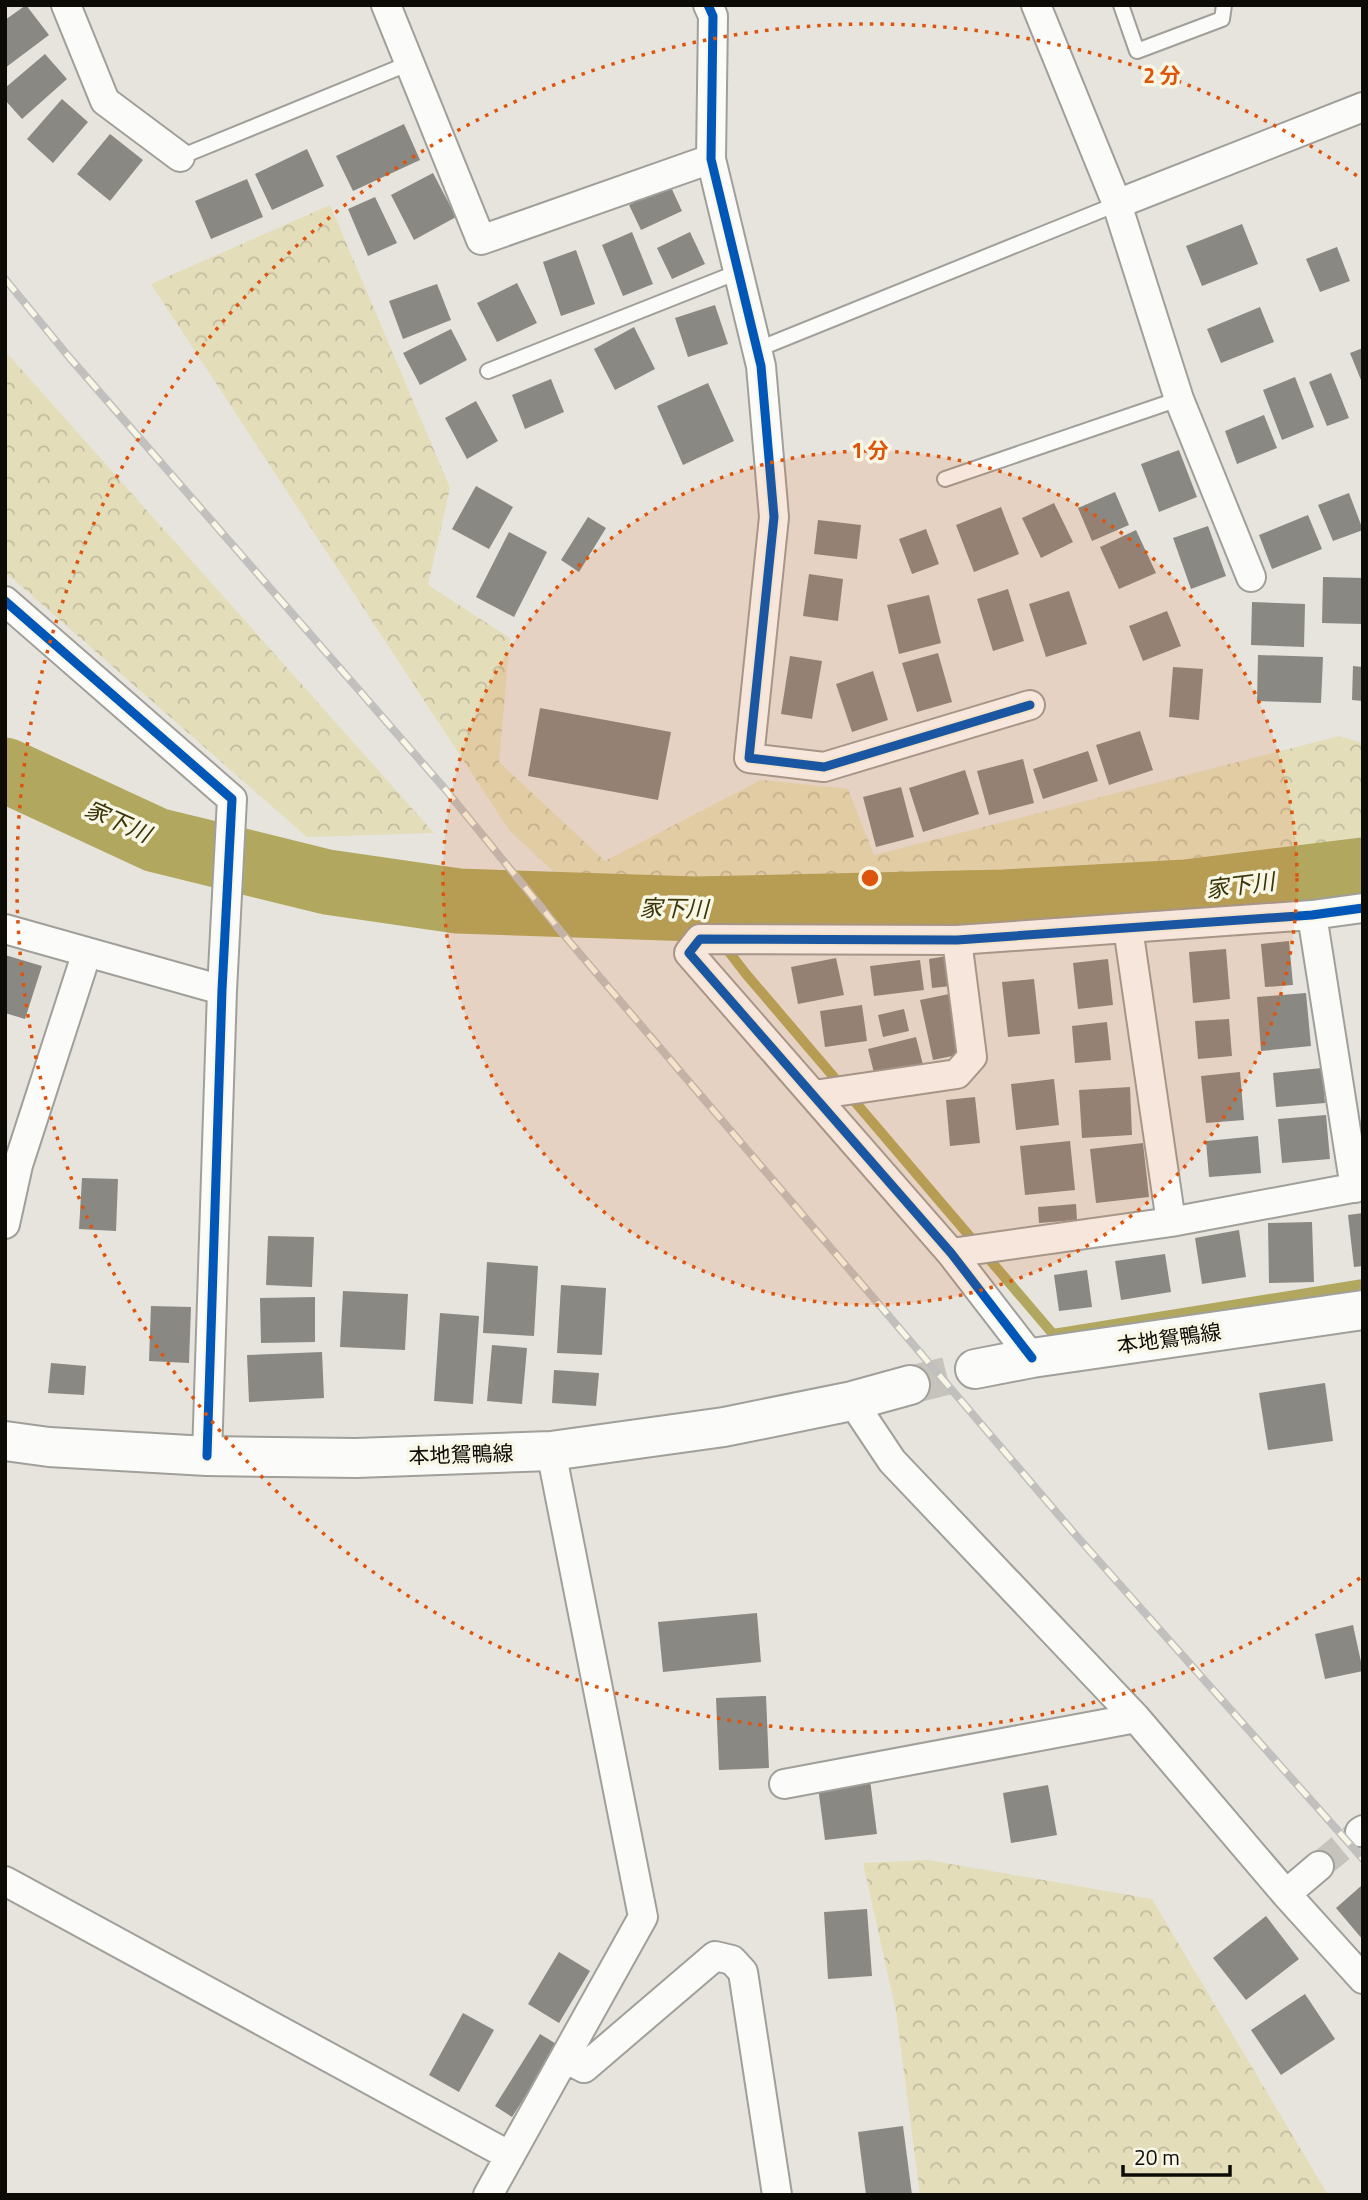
<svg xmlns="http://www.w3.org/2000/svg" width="1368" height="2200" viewBox="0 0 1368 2200" font-family="'Titillium Web','Noto Sans JP',sans-serif">
<style>
.forest{fill:url(#forest-crowns)}
.lines{fill:none;stroke-linecap:round;stroke-linejoin:round}
.stream{stroke:#b2a75f;stroke-width:10}
.river{stroke:#b2a75f;stroke-width:65}
.building{fill:#8a8882}
.street-tunnel{stroke:#c5c3bc;stroke-width:28;stroke-dasharray:28 14;stroke-linecap:butt}
.secondary-tunnel{stroke:#c5c3bc;stroke-width:38;stroke-dasharray:38 19;stroke-linecap:butt}
.lane-casing{stroke:#a09f99;stroke-width:18}
.street-casing{stroke:#a09f99;stroke-width:32}
.secondary-casing{stroke:#a09f99;stroke-width:42}
.lane{stroke:#fbfbfa;stroke-width:14}
.street{stroke:#fbfbfa;stroke-width:28}
.secondary{stroke:#fbfbfa;stroke-width:38}
.rail-casing{stroke:#c1c0be;stroke-width:8}
.rail{stroke:#f8f6e4;stroke-width:5;stroke-dasharray:16;stroke-linecap:butt}
.cycleway-casing{stroke:#f8f6e4;stroke-width:13}
.cycleway{stroke:#0057b8;stroke-width:9}
.ring{fill:none;stroke:#dd550c;stroke-width:3.5;stroke-dasharray:3.5 7}
.labels{text-anchor:middle;dominant-baseline:central;stroke-width:7;stroke-linejoin:round;paint-order:stroke}
.street-label{font-size:21px;fill:#0c0b06;stroke:#f8f6e4}
.water-label{font-size:23px;font-style:italic;fill:#3a3409;stroke:#f8f6e4}
.centre{fill:#dd550c;stroke:#f8f6e4;stroke-width:3.5}
.ring-label{font-size:21px;text-anchor:middle;font-weight:bold;fill:#dd550c;stroke:#f8f6e4;stroke-width:7;stroke-linejoin:round;paint-order:stroke}
</style>
<defs>
<pattern id="forest-crowns" width="20" height="18" patternUnits="userSpaceOnUse" patternTransform="scale(1.75)"><rect width="20" height="18" fill="#e3ddba"/><path d="M2 6a3 3 0 1 1 6 0M12 15a3 3 0 1 1 6 0" fill="none" stroke="#c2bc9e"/></pattern>
</defs>
<rect width="100%" height="100%" fill="#e6e4dc"/>
<path class="forest" d="M330,205L450,488L428,585L510,638L499,762L605,861L761,780L848,789L874,855L1339,736L1363,743V860L1192,880L704,904L571,888L509,830L151,284Z
M5,351L434,833L307,837L5,572Z
M928,1860L1152,1899L1328,2195H920L896,2011L863,1863Z"/>
<g class="lines">
<path class="stream" d="M696,909L746,974L1053,1334L1363,1284"/>
<path class="river" d="M5,770L156,840L327,882L458,901L696,909L1004,902L1186,892L1363,870"/>
</g>
<path class="building" d="M26,5L49,35L5,68V20Z
M45,54L67,79L22,119L5,100V88Z
M62,99L88,122L53,163L27,139Z
M404,124L420,160L353,191L336,156Z
M110,134L143,160L110,201L77,174Z
M307,149L324,186L272,210L255,174Z
M433,173L456,217L414,240L391,195Z
M247,179L263,217L211,239L195,201Z
M670,185L682,211L641,230L629,205Z
M375,197L397,243L368,256L348,209Z
M1242,224L1258,264L1202,286L1186,246Z
M632,232L653,284L623,296L602,245Z
M690,232L705,264L672,279L657,248Z
M1337,247L1350,281L1320,292L1306,259Z
M576,250L595,304L561,316L543,262Z
M517,283L537,323L497,342L477,303Z
M437,284L451,320L403,339L389,301Z
M715,305L728,344L688,357L675,318Z
M1260,307L1274,342L1221,363L1207,329Z
M634,327L655,369L615,390L594,349Z
M451,329L467,360L420,385L403,353Z
M1363,348V385L1350,353Z
M1331,373L1349,418L1327,426L1309,382Z
M1295,377L1314,427L1282,440L1263,390Z
M551,379L564,412L525,429L512,395Z
M708,383L734,441L683,465L657,406Z
M476,401L498,441L467,459L445,418Z
M1264,415L1277,448L1237,464L1225,431Z
M1179,450L1197,497L1159,512L1141,464Z
M476,486L513,507L489,549L452,529Z
M1115,492L1129,525L1092,541L1078,508Z
M1349,493L1363,530L1333,541L1318,505Z
M1054,503L1073,542L1041,558L1022,518Z
M1001,507L1019,554L974,572L956,525Z
M1308,515L1322,549L1272,569L1259,535Z
M588,517L606,528L579,572L561,560Z
M818,520L861,525L857,559L814,554Z
M1208,526L1226,576L1191,589L1173,538Z
M926,529L939,564L912,574L899,539Z
M1136,530L1156,573L1119,589L1100,547Z
M509,532L547,552L514,617L476,597Z
M809,574L843,579L838,621L803,616Z
M1323,577L1363,578V624L1322,623Z
M1008,589L1024,641L993,651L977,599Z
M1069,591L1087,644L1046,657L1029,604Z
M929,595L941,643L899,654L887,605Z
M1252,602L1305,604L1304,647L1251,645Z
M1167,611L1181,646L1143,661L1129,626Z
M938,653L952,702L917,712L902,663Z
M1258,655L1323,657L1321,703L1257,701Z
M790,656L822,661L812,719L781,714Z
M1353,666L1363,667V701L1352,700Z
M1173,667L1203,669L1199,720L1169,717Z
M873,671L888,720L852,732L836,684Z
M540,708L671,732L658,800L528,776Z
M1140,731L1153,770L1109,785L1096,745Z
M1088,751L1098,781L1043,799L1033,769Z
M1023,759L1034,803L989,815L977,771Z
M965,770L979,814L923,832L909,788Z
M901,787L914,837L876,847L863,797Z
M1289,941L1293,985L1265,987L1261,944Z
M1226,949L1230,999L1193,1003L1189,952Z
M5,955L42,966L25,1019L5,1013Z
M947,956L951,986L932,988L929,959Z
M836,958L844,995L798,1004L791,967Z
M1108,959L1113,1005L1078,1009L1073,963Z
M920,960L924,990L874,996L870,966Z
M1034,979L1040,1034L1008,1037L1002,982Z
M1306,993L1311,1046L1261,1051L1257,997Z
M949,994L962,1054L933,1060L920,1000Z
M862,1005L867,1041L825,1047L820,1011Z
M904,1009L909,1031L883,1037L878,1015Z
M1229,1019L1232,1056L1198,1059L1195,1021Z
M1107,1022L1111,1060L1075,1063L1072,1026Z
M916,1037L923,1065L875,1077L868,1049Z
M1322,1068L1325,1103L1276,1107L1273,1073Z
M1240,1072L1244,1120L1206,1123L1201,1076Z
M1054,1079L1059,1125L1016,1130L1011,1084Z
M1130,1087L1132,1135L1082,1138L1079,1090Z
M975,1097L980,1143L950,1146L946,1100Z
M1326,1115L1330,1159L1282,1163L1278,1119Z
M1258,1136L1261,1173L1209,1177L1206,1141Z
M1070,1141L1075,1190L1025,1195L1020,1146Z
M1143,1143L1149,1197L1096,1203L1090,1149Z
M82,1178L118,1179L116,1231L79,1229Z
M1076,1204L1077,1220L1039,1223L1038,1207Z
M1363,1213V1266L1354,1267L1348,1215Z
M1312,1222L1314,1282L1269,1283L1268,1223Z
M1239,1230L1246,1277L1202,1284L1195,1238Z
M268,1236L314,1237L312,1287L266,1285Z
M1165,1254L1171,1292L1121,1300L1115,1261Z
M487,1262L538,1266L534,1336L483,1333Z
M1087,1270L1092,1307L1059,1311L1054,1275Z
M561,1285L606,1288L602,1355L557,1353Z
M343,1291L408,1294L405,1350L340,1347Z
M315,1297V1342L261,1343L260,1298Z
M151,1306L191,1307L189,1363L149,1361Z
M440,1313L479,1316L473,1404L434,1401Z
M492,1345L527,1348L522,1404L487,1401Z
M322,1352L324,1398L249,1402L247,1355Z
M51,1363L86,1366L84,1395L48,1393Z
M554,1370L599,1373L596,1406L552,1403Z
M1325,1383L1333,1441L1268,1450L1259,1393Z
M757,1613L761,1662L663,1672L658,1622Z
M1353,1625L1363,1671L1325,1679L1315,1634Z
M766,1696L769,1768L719,1770L716,1698Z
M870,1780L877,1834L825,1840L818,1787Z
M1048,1785L1057,1835L1011,1843L1003,1793Z
M1361,1886L1363,1888V1940L1336,1908Z
M867,1909L872,1976L828,1979L824,1912Z
M1266,1916L1299,1959L1246,2000L1213,1958Z
M559,1952L590,1971L559,2023L528,2004Z
M1305,1994L1335,2039L1281,2075L1251,2030Z
M463,2013L494,2030L459,2092L429,2075Z
M540,2034L558,2045L512,2117L495,2106Z
M903,2126L912,2195H866L858,2132Z"/>
<g class="lines">
<path class="street-tunnel" d="M1319,1866L1360,1832"/>
<path class="secondary-tunnel" d="M910,1385L975,1369"/>
<g class="lane-casing">
<path id="lane" d="M1121,5L1137,51L1222,19L1224,5
M180,157L410,63
M756,350L1117,204
M488,371L738,272
M945,479L1179,399"/>
</g>
<g class="street-casing">
<path id="street" d="M66,5L105,101L180,157
M386,5L481,240L711,159
M708,5L713,16L711,159L761,366L774,517L749,758L824,767L1030,705
M1036,5L1117,204L1179,399L1251,577
M1117,204L1363,107
M5,601L232,799L222,990L207,1456
M1312,915L1355,1188
M1128,928L1171,1222
M5,929L222,990
M814,1095L957,1074L972,1057L957,940
M5,1224L18,1165L87,952
M951,1253L1171,1222L1363,1186
M1032,1358L951,1253L689,953L700,939L957,940L1312,915L1363,908
M852,1401L892,1461L1136,1718L1286,1894L1363,1979
M784,1784L1136,1718
M1360,1832L1363,1830
M5,1881L510,2156
M1286,1894L1319,1866
M565,2058L584,2068L715,1956L732,1960L743,1972L777,2195
M488,2195L643,1917L551,1451"/>
</g>
<g class="secondary-casing">
<path id="secondary" d="M975,1369L1032,1358L1363,1310
M5,1441L49,1447L207,1456L356,1458L551,1451L724,1427L852,1401L910,1385"/>
</g>
<use href="#lane" class="lane"/>
<use href="#street" class="street"/>
<use href="#secondary" class="secondary"/>
<g class="rail-casing">
<path id="rail" d="M5,279L69,357L445,789L563,934L1074,1533L1363,1859"/>
</g>
<use href="#rail" class="rail"/>
<g class="cycleway-casing">
<path id="cycleway" d="M708,5L713,16L711,159L761,366L774,517L749,758L824,767L1030,705
M5,601L232,799L222,990L207,1456
M1032,1358L951,1253L689,953L700,939L957,940L1312,915L1363,908"/>
</g>
<use href="#cycleway" class="cycleway"/>
</g>
<circle cx="870" cy="878" r="427" fill="#dd550c" fill-opacity=".12"/>
<g class="ring">
<circle cx="870" cy="878" r="427"/>
<path d="M1360 1578A854 854 0 1 1 1360 178"/>
</g>
<g class="labels">
<g class="street-label">
<text transform="translate(1169 1338) rotate(-8)">本地鴛鴨線</text>
<text transform="translate(461 1454) rotate(-2)">本地鴛鴨線</text>
</g>
<g class="water-label">
<text transform="translate(118 821) rotate(24)">家下川</text>
<text transform="translate(1240 885) rotate(-7)">家下川</text>
<text transform="translate(674 908) rotate(1)">家下川</text>
</g>
</g>
<circle cx="870" cy="878" r="10" class="centre"/>
<g class="ring-label">
<text x="1162" y="83">2 分</text>
<text x="870" y="458">1 分</text>
</g>
<rect width="1368" height="2200" fill="none" stroke="#0c0b06" stroke-width="14"/>
<path d="M1123 2165v10h107v-10" fill="none" stroke="#0c0b06" stroke-width="3.5"/>
<text x="1134" y="2165" font-size="21" fill="#0c0b06" stroke="#f8f6e4" stroke-width="5" paint-order="stroke">20 m</text>
</svg>
